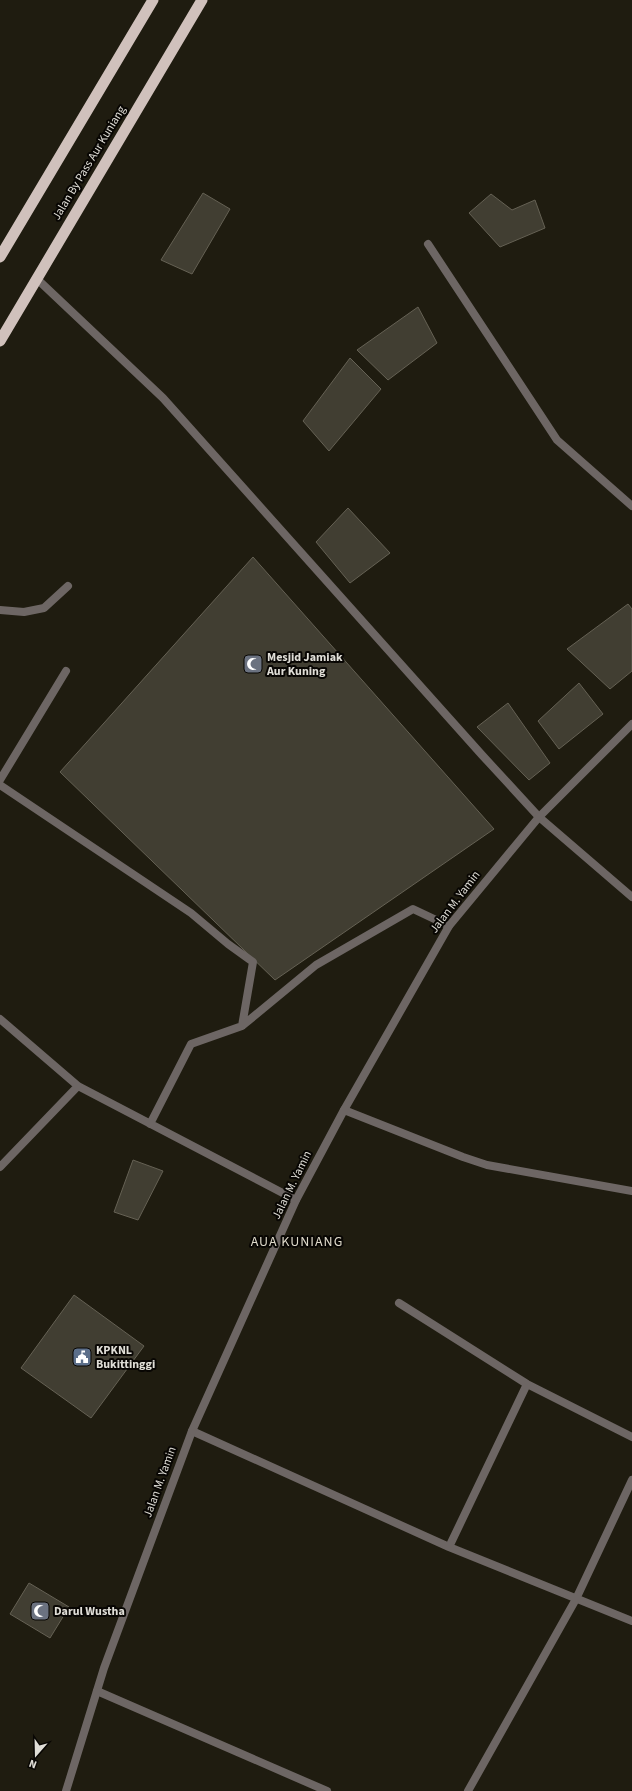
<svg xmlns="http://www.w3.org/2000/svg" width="632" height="1791" viewBox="0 0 632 1791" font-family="'Source Sans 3',sans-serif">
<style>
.building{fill:#413e32;stroke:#656154}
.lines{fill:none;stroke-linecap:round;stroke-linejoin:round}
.service{stroke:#6d6664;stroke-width:8}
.minor{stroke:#6d6664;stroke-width:8}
.tertiary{stroke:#6d6664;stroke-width:8}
.trunk{stroke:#d0c1bc;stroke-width:11}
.labels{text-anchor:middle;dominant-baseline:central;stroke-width:4;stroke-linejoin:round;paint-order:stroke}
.street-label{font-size:12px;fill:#e0ded7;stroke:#080603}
.poi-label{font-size:12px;font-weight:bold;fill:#e0ded7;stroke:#080603;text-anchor:start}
.quarter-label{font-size:14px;letter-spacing:1px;fill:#dfdacb;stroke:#080603}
</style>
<rect width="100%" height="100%" fill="#1f1c10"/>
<path class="building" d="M203,193L230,209L192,274L161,260Z
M491,194L512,210L535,200L545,228L500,247L469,213Z
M418,307L437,343L388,380L357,350Z
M350,358L381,389L329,451L303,421Z
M348,508L390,553L350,583L316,542Z
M253,557L494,829L275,980L60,772Z
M628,604L632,609V671L610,689L567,649Z
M579,683L603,714L559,749L538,721Z
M508,703L550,763L529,780L477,727Z
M133,1160L163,1171L138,1220L114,1212Z
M74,1295L144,1346L91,1418L21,1368Z
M29,1583L69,1607L50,1638L10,1614Z"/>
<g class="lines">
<path class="service" d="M0,610L24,612L44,608L68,586"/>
<path class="minor" d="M428,244L557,440L632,506
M36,278L163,398L482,755L539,817L632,897
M0,780L66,671
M0,785L191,913L228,944L253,962L242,1026L191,1044L150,1124
M0,1019L78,1086L296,1200
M242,1026L316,965L413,909L449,926
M344,1110L463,1157L487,1165L632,1191
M0,1167L78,1086
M399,1303L527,1384L632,1437
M192,1431L449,1547L632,1621
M449,1547L527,1384
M97,1691L327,1791
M468,1791L576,1599L632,1480"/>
<path class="tertiary" d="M66,1791L104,1668L192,1431L296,1200L344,1110L449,926L539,817L632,724"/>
<path class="trunk" d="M0,257L153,0
M0,341L202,0"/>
</g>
<defs>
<g id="mosque-square" transform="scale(1)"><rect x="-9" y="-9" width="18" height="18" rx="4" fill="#6b7280" stroke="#080603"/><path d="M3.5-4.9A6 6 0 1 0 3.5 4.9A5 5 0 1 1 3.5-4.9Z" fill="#fff"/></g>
<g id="civic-square" transform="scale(1)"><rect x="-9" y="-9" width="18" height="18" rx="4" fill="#5c6f8a" stroke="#080603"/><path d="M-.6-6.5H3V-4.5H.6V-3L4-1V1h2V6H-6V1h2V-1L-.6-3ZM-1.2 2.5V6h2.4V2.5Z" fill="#fff"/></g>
</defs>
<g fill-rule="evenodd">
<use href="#mosque-square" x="253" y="664"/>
<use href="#civic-square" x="82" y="1357"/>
<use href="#mosque-square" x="40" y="1611"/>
</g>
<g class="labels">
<g class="street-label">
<text transform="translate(89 163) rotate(-59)">Jalan By Pass Aur Kuniang</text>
<text transform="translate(455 902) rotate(-53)">Jalan M. Yamin</text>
<text transform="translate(292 1185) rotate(-64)">Jalan M. Yamin</text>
<text transform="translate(160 1482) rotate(-70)">Jalan M. Yamin</text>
</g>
<g class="poi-label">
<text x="267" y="657">Mesjid Jamiak<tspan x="267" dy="14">Aur Kuning</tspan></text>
<text x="96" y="1350">KPKNL<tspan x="96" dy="14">Bukittinggi</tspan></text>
<text x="54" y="1611">Darul Wustha</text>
</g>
<g class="quarter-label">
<text x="297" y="1242">AUA KUNIANG</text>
</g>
</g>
<g transform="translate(36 1755) rotate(200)" stroke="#080603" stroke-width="3" paint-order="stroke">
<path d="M0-3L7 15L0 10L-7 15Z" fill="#e0ded7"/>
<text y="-6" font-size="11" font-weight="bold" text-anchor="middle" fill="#e0ded7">N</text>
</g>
</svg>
